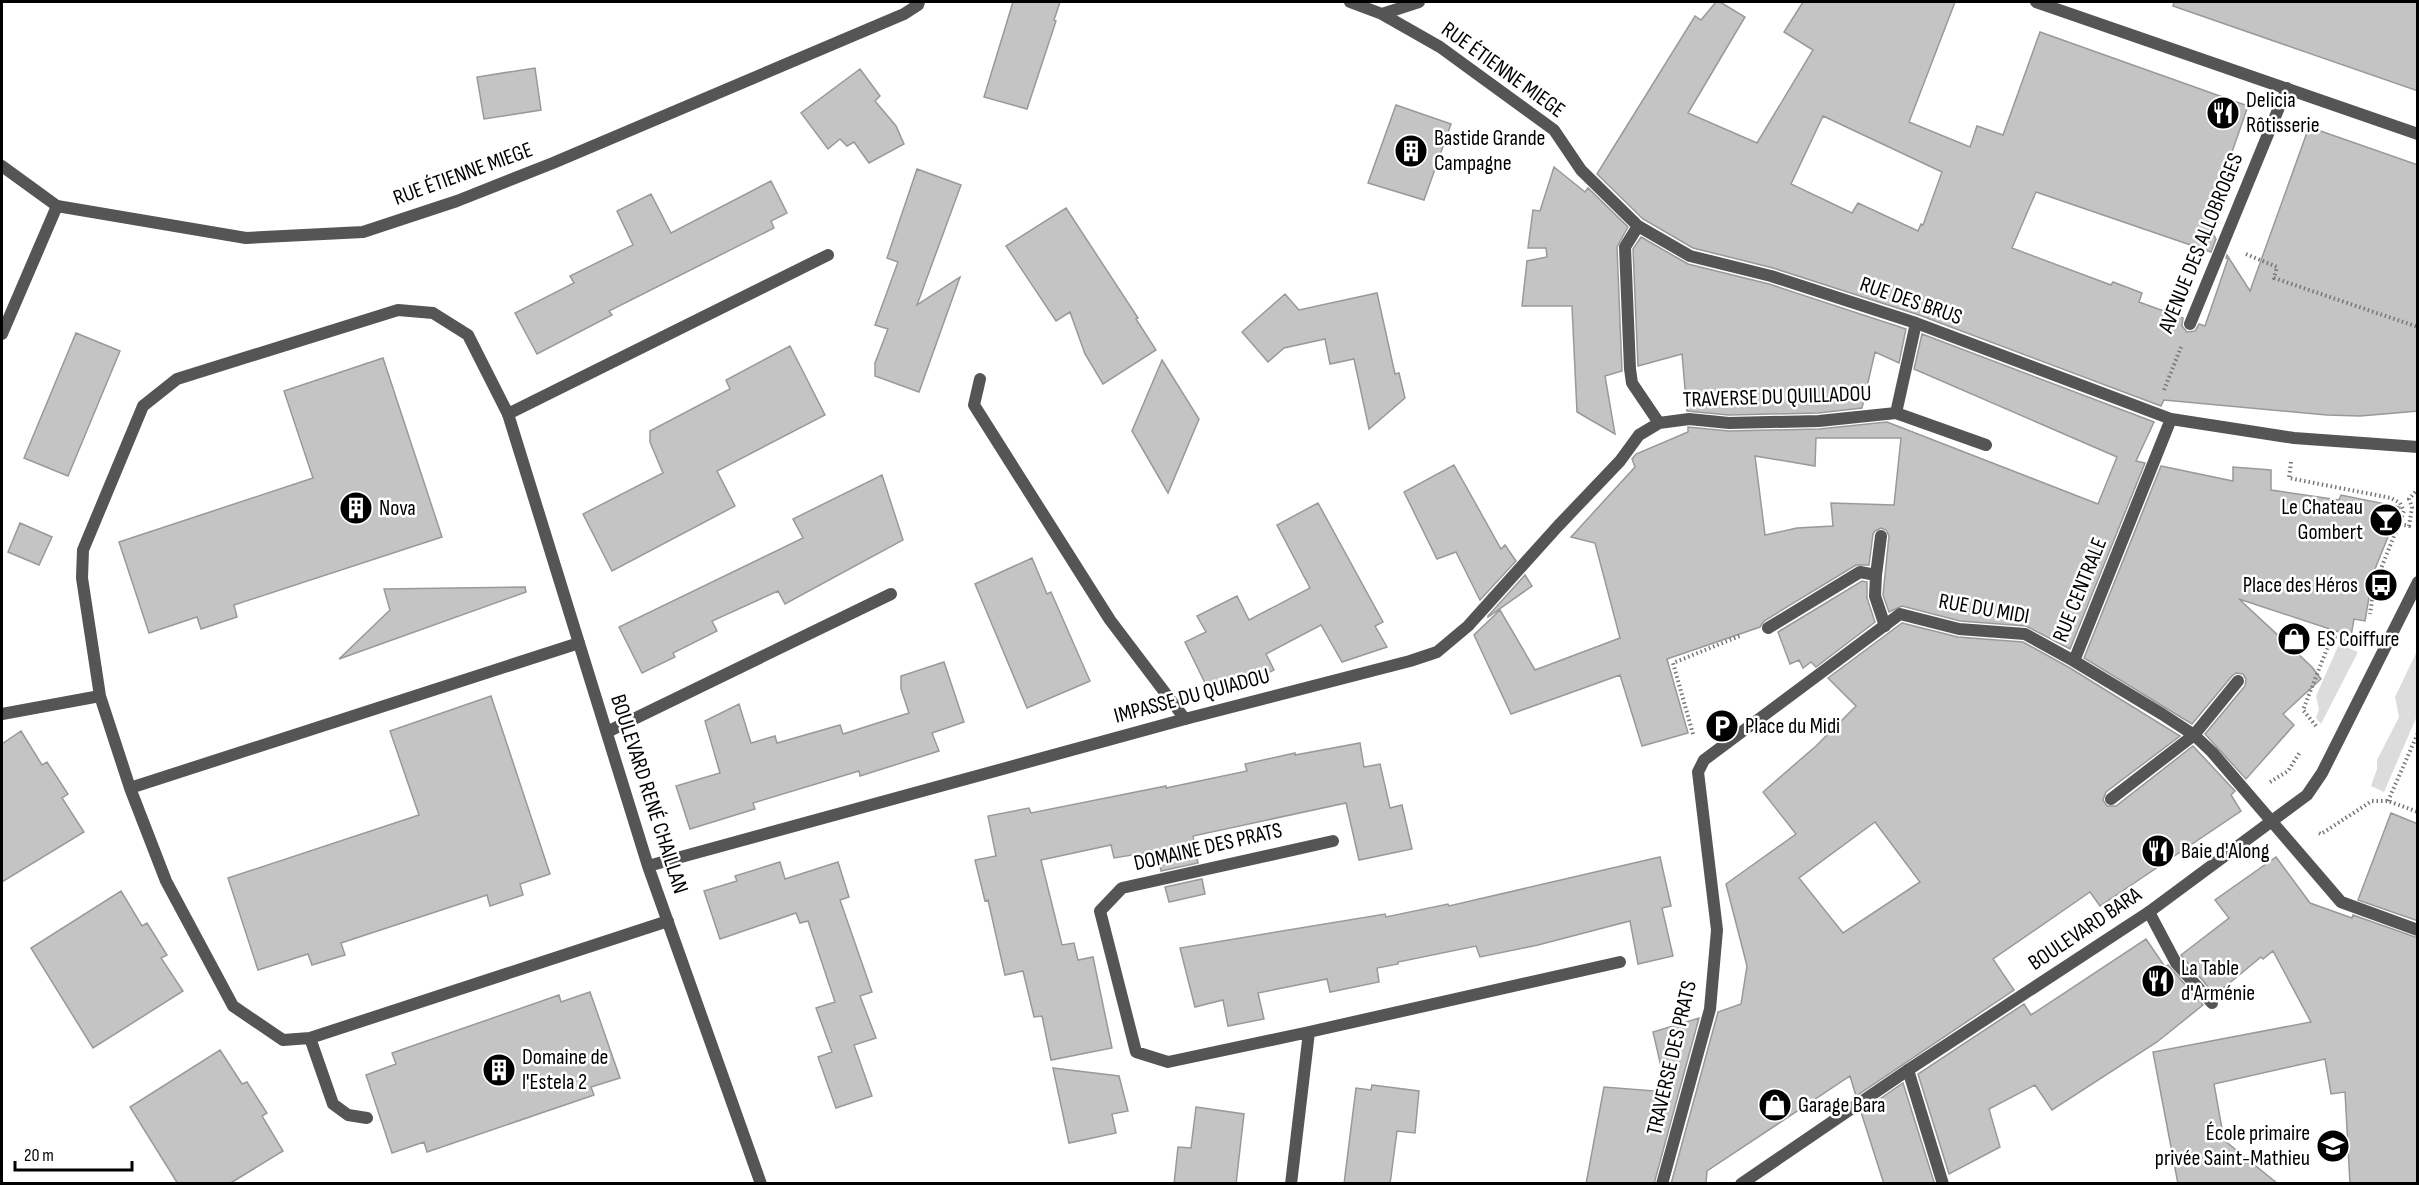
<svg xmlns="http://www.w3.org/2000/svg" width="2419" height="1185" viewBox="0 0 2419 1185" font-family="'Sofia Sans Condensed',sans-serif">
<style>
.green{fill:#dcdcdc}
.building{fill:#c4c4c4;stroke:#999;stroke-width:1.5;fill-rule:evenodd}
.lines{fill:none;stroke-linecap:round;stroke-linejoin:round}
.path{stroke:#777;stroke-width:4;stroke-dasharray:1.5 3;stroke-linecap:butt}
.service{stroke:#555;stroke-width:12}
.pedestrian{stroke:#555;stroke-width:12}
.minor{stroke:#555;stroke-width:12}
.tertiary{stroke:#555;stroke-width:12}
.labels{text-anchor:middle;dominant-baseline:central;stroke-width:5;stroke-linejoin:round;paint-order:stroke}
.street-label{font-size:22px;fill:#000;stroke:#fff}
.poi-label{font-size:22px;fill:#000;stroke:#fff;text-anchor:start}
</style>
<rect width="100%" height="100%" fill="#fff"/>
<path class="green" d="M2339,644L2358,652L2321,724L2316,718L2319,709L2316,696Z
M2417,651V716L2384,792L2371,786L2377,769V760L2399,717L2395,697Z"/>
<path class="building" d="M1013,2H1060L1054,20L1056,21L1027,109L984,97Z
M1716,2H1720L1745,17L1688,113L1757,143L1813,50L1784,32L1803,2H1955L1909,122L1970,147L1977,126L2003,135L2040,32L2248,106L2207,224L2216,239L2211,252L2036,192L2012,248L2111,285L2113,282L2142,293L2139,302L2183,318L2182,326L2187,332L2195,331L2199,324L2205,326L2228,259L2226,258L2227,255L2250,291L2309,127L2418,165V411L2360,416L2327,415L2164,400L2161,406L1919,315L1773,268L1693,248L1643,219L1597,174L1695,16L1701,20ZM1823,116L1942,172L1923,225L1921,224L1918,231L1858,203L1852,213L1791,184Z
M2174,2H2418V91L2173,6Z
M535,68L541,110L484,119L477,77Z
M860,69L880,96L875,101L896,126L904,144L869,163L854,142L847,146L840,139L828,149L801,113Z
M1396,105L1451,124L1424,200L1368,183Z
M1554,167L1585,192L1588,188L1628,227L1617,247L1622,371L1605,376L1615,434L1577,412L1572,306H1522L1527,261L1547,257L1546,248H1528L1533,210L1540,211Z
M917,169L961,185L917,305L960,277L919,392L875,376V363L888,329L875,325L898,262L887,258Z
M771,181L787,213L771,221L774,228L609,311L612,315L537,354L515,313L574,283L570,276L633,245L617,211L651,194L671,233Z
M1066,208L1138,318L1136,319L1156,350L1103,384L1085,354L1070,312L1056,321L1006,246Z
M1641,237L1688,264L1769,284L1906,329L1899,363L1875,352L1862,408L1818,413L1729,415L1687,411L1682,354L1638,366L1633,249Z
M1377,293L1395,374L1399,373L1405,398L1369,429L1354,359L1330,364L1325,339L1284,348L1268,362L1242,332L1285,294L1299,310Z
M76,333L120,351L68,476L24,458Z
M1922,334L2154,422L2136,461L2145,463L2070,649L2026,626L1960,621L1902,606L1889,612L1883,595L1889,536L1886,530L1881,528L1875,531L1873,534L1869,565H1856L1764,621L1760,627L1667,659L1688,733L1642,746L1620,675L1511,714L1474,635L1500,610L1535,670L1620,638L1595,543L1571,537L1635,467L1632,459L1636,454L1688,432V427L1729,431L1819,429L1887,422L2098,504L2117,457L1914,369ZM1816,438H1901L1894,505L1831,503L1833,526L1797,528L1765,535L1755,456L1815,466Z
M790,346L825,415L717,471L735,506L612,571L583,514L663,473L650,442V431L730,389L726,380Z
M383,358L442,537L234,605L237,617L201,629L197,617L149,633L119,542L313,478L284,391Z
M1162,360L1199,419L1168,493L1132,431Z
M1454,465L1501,549L1505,545L1516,561L1480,600L1456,552L1437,559L1404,492Z
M2161,466L2233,481V467L2271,470V490L2339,500L2341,495L2400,507L2373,574L2365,621L2354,619L2351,636L2239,599L2312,667L2321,679L2283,714L2294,725L2246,779L2205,734L2245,686L2246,679L2243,674L2236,673L2232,676L2192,724L2084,658Z
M882,475L903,540L785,604L778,591L712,621L717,631L673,653L675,657L642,673L619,627L803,538L793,519Z
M1318,503L1383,622L1375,626L1387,647L1342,662L1321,625L1266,654L1274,670L1229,692L1223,679L1207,687L1185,642L1206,632L1197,616L1237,596L1249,620L1310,588L1277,525Z
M20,523L52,537L39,565L8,552Z
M1032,558L1047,594L1051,592L1090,681L1027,708L975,584Z
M1525,575L1532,586L1488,617V616Z
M1862,581L1867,582V598L1875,622L1816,667L1811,662L1803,668L1799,660L1790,664L1778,632Z
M525,587L526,592L339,659L390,610L384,589Z
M1902,623L1958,637L2023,642L2070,668L2180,736L2106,792L2103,800L2107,806H2116L2193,746L2235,791L2231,795L2241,811L2100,906L2090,892L1993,959L2014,990L1856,1096L1850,1076L1707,1171L1706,1184H1671L1718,1012L1741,1004L1747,966L1726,884L1796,834L1763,792L1816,746L1856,706L1828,678ZM1875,822L1920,882L1843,933L1799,878Z
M944,662L964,722L932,733L939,751L860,776L859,771L753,803L755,809L690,829L676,786L720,773L705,721L739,704L751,743L775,736L777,743L840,725L843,734L909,713L901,689V676Z
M491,696L550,874L520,884L523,895L490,906L487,895L341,943L345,955L312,965L308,954L258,970L228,878L419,815L390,731Z
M21,731L42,765L47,762L68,794L62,798L84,832L2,882V744Z
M1360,743L1364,767L1380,764L1390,808L1402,805L1412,849L1359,860L1346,803L1193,836L1198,863L1161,871L1157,851L1114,858L1111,845L1041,860L1062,945L1074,943L1078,960L1093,957L1112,1048L1051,1060L1042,1016L1034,1017L1023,971L1005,975L988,900L985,901L975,860L996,856L988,816L1029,808L1031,813L1166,786V788L1247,771L1245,764L1295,753V755Z
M2391,813L2418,824V921L2358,900Z
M1660,857L1671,906L1662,908L1673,956L1638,964L1630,921L1538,945L1480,957L1476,946L1398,962V964L1377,968L1379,982L1330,992L1327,979L1258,993L1264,1019L1228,1026L1223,1000L1195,1007L1180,948L1385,914L1386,917L1448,904L1449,906Z
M2276,857L2310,903L2352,918L2353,915L2418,938V1184H2350L2345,1092L2331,1094L2325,1059L2214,1084L2224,1140L2278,1184H2178L2153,1052L2311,1022L2273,951L2263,959L2261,957L2215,995L2181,955L2229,918L2215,900Z
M780,862L785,879L838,862L849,897L840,900L872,992L860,996L876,1038L854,1045L872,1096L836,1108L818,1057L832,1052L816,1008L835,1002L808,921L800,923L796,913L720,939L704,891L737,881L735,876Z
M1202,879L1205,894L1169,902L1165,887Z
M121,891L142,926L147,923L167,955L161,958L183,991L93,1048L31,948Z
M2146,939L2165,967L2168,965L2203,1005L2157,1042L2052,1110L2035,1085L1989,1109L2000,1147L1949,1174L1918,1074L2024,1004L2031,1015Z
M590,992L620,1078L591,1087L594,1095L427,1152L424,1142L392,1153L366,1075L396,1064L392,1053L559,995L561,1002Z
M1699,1018L1654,1184H1586L1604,1087L1667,1092L1653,1032Z
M220,1050L242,1084L247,1082L267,1113L262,1116L283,1151L229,1184H178L130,1107Z
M1053,1068L1119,1076L1128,1111L1112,1114L1116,1133L1069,1143Z
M1903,1083L1934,1182L1931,1184H1884L1861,1112Z
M1372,1085L1419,1091L1415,1133L1397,1131L1390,1184H1344L1356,1088L1371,1090Z
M1196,1107L1244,1114L1236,1184H1174L1178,1147L1191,1148Z"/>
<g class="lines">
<path class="path" d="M2246,254L2277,267L2274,278L2418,327
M2164,390L2181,347
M2291,462L2289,478L2391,498L2400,503L2404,511L2374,586L2370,614
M2400,524L2409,526L2412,507L2409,499L2418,489
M2316,726L2303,710L2332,636L2358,646
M1693,734L1673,663L1742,635
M2270,782L2288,771L2300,752
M2388,801L2418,733
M2319,833L2321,834L2372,801H2388L2418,812"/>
<path class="service" d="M2,334L57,206
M980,379L974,405L1110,620L1185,719
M100,696L82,578L83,550L143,406L177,379L398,310L433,313L468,335L508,414L828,255
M2,714L100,696L130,788L166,881L233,1006L283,1040L310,1038L668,921
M607,732L891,594
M130,788L579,643
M2149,912L2176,963L2212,1003
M310,1038L333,1104L348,1115L367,1118"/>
<path class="pedestrian" d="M1876,575L1881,536
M1768,628L1860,572L1876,575L1875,596L1885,626"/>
<path class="minor" d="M1350,2L1382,14L1440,47L1554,130L1581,170L1638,226L1690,256L1771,276L1916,323L2171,419L2294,438L2418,447
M2036,2L2418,134
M1382,14L1419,2
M2,166L57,206L246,238L363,232L457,201L553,163L904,14L918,5L919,2
M1638,226L1625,247L1630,369L1632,383L1659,423
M1916,323L1896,413L1986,445
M2190,324L2287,88
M508,414L648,866L761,1184
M2171,419L2074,661L2162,714L2194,735L2212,752L2341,902L2418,930
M2111,799L2194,735L2238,681
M648,866L1185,719L1410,661L1437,652L1468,626L1558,526L1620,461L1639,435L1659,423L1689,419L1729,423L1819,421L1896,413
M1309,1032L1168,1062L1136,1052L1100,911L1122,888L1333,841
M1908,1070L1943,1184
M1291,1184L1309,1032L1620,962
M1662,1184L1710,1009L1717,930L1698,772L1704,760L1900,614L1959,629L2025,634L2074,661"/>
<path class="tertiary" d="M1741,1184L1908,1070L2149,912L2307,795L2322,773L2418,582"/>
</g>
<defs>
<g id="restaurant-disc" transform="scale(1.725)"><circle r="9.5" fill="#000" stroke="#fff"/><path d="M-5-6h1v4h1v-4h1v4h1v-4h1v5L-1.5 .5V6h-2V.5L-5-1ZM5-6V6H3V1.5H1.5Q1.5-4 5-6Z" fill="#fff"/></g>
<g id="building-disc" transform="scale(1.725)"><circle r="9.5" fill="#000" stroke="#fff"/><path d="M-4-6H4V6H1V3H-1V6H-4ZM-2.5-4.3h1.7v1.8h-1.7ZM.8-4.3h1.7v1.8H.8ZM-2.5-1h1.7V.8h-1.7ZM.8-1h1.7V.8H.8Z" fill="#fff"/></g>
<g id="bar-disc" transform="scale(1.725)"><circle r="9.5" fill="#000" stroke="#fff"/><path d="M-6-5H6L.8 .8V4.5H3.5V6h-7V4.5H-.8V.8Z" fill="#fff"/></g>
<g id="bus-disc" transform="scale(1.725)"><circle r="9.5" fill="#000" stroke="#fff"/><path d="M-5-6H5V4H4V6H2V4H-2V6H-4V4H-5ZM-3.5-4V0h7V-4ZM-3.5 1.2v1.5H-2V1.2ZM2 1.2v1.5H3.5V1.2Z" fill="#fff"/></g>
<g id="shop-disc" transform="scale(1.725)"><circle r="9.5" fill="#000" stroke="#fff"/><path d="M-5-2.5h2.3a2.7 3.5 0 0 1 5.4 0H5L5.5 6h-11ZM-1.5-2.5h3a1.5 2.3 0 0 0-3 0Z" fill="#fff"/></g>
<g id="parking-disc" transform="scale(1.725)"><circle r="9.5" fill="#000" stroke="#fff"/><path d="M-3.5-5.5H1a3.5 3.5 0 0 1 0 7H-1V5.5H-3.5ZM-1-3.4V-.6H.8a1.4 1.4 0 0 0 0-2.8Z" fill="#fff"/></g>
<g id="school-disc" transform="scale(1.725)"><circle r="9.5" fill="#000" stroke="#fff"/><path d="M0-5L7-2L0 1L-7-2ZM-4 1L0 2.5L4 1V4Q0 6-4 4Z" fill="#fff"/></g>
</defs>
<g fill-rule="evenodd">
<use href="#restaurant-disc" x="2223" y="113"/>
<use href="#building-disc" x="1411" y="151"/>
<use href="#building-disc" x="356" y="508"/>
<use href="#bar-disc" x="2386" y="520"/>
<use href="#bus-disc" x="2381" y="585"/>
<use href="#shop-disc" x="2294" y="639"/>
<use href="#parking-disc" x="1722" y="726"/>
<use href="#restaurant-disc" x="2158" y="851"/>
<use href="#restaurant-disc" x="2158" y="981"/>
<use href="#building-disc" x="499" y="1070"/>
<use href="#shop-disc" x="1775" y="1105"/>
<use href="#school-disc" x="2333" y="1146"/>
</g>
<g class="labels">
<g class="street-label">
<text transform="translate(1503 70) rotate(36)">RUE ÉTIENNE MIEGE</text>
<text transform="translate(463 174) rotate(-20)">RUE ÉTIENNE MIEGE</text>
<text transform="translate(2201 243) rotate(-68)">AVENUE DES ALLOBROGES</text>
<text transform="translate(1911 301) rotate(19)">RUE DES BRUS</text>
<text transform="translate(1777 397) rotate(-2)">TRAVERSE DU QUILLADOU</text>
<text transform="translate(2080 590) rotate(-68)">RUE CENTRALE</text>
<text transform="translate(1984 609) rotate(10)">RUE DU MIDI</text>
<text transform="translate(1192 696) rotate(-15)">IMPASSE DU QUIADOU</text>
<text transform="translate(649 794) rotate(72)">BOULEVARD RENÉ CHAILLAN</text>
<text transform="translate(1208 847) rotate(-13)">DOMAINE DES PRATS</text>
<text transform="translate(2085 929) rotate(-34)">BOULEVARD BARA</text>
<text transform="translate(1672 1058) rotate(-77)">TRAVERSE DES PRATS</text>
</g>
<g class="poi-label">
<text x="2246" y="100">Delicia<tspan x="2246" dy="25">Rôtisserie</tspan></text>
<text x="1434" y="138">Bastide Grande<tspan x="1434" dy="25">Campagne</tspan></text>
<text x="2363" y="507" text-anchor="end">Le Chateau<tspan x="2363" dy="25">Gombert</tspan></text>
<text x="379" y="508">Nova</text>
<text x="2358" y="585" text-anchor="end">Place des Héros</text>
<text x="2317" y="639">ES Coiffure</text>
<text x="1745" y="726">Place du Midi</text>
<text x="2181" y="851">Baie d'Along</text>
<text x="2181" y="968">La Table<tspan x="2181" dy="25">d'Arménie</tspan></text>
<text x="522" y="1057">Domaine de<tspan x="522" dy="25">l'Estela 2</tspan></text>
<text x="1798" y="1105">Garage Bara</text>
<text x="2310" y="1133" text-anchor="end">École primaire<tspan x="2310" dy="25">privée Saint-Mathieu</tspan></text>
</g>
</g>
<rect width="2419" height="1185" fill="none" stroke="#000000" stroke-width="6"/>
<path d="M15 1161v9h117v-9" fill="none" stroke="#000000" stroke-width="3"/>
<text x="24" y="1161" font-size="18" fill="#000000" stroke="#ffffff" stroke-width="4.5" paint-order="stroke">20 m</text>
</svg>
